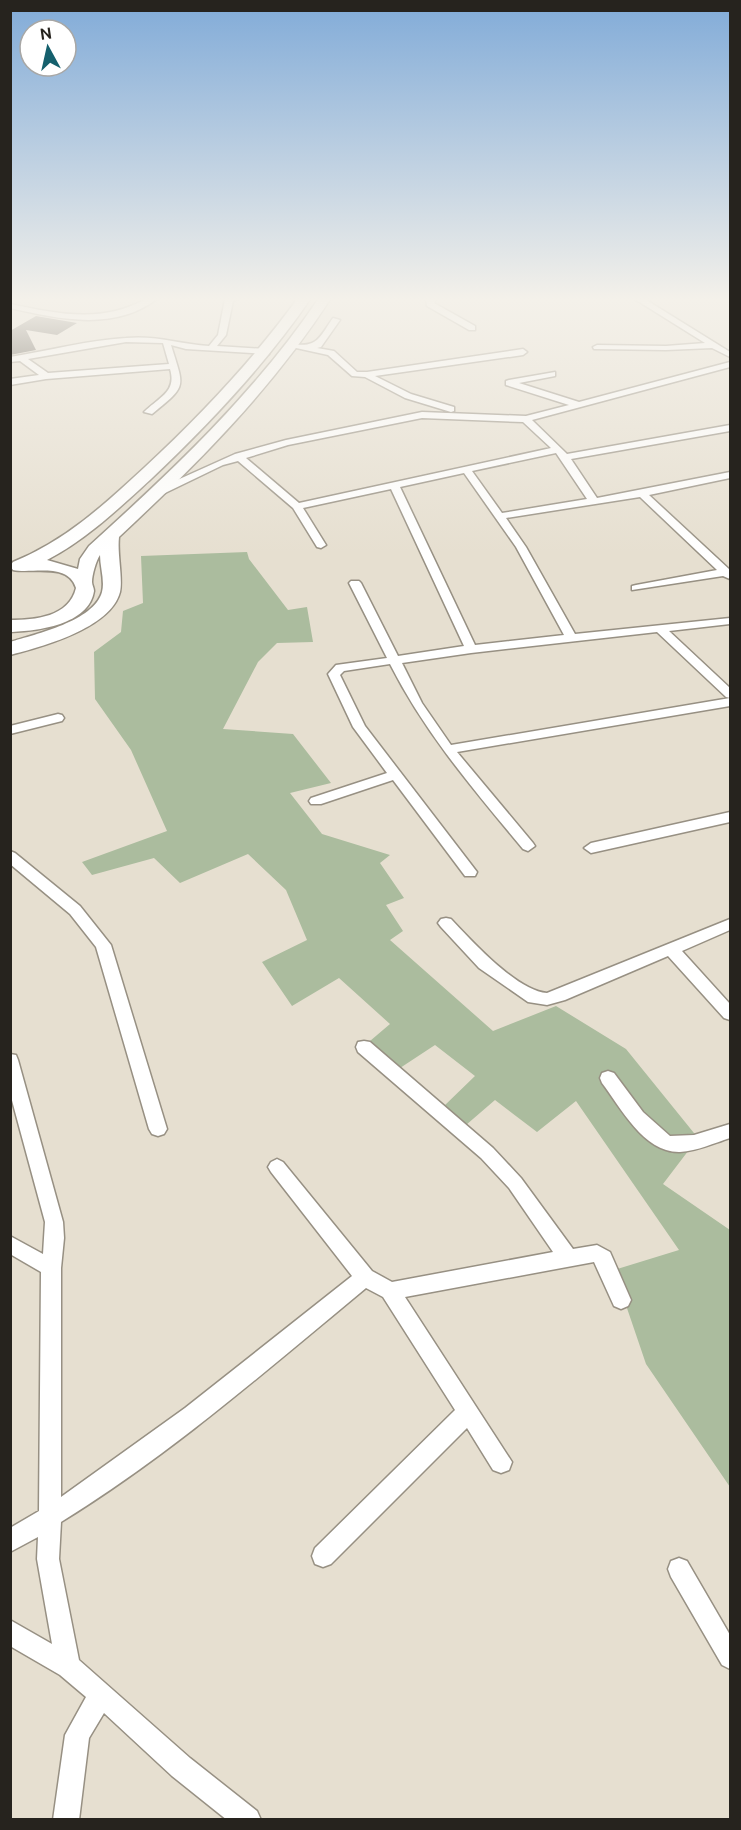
<svg xmlns="http://www.w3.org/2000/svg" width="741" height="1830" viewBox="0 0 741 1830" font-family="Ubuntu,sans-serif">
<style>
.green{fill:#abbc9e}
.building{fill:#373126}
.lines{fill:none;stroke-linecap:round;stroke-linejoin:round}
.street-casing{stroke:#979083;stroke-width:3}
.primary-casing{stroke:#979083;stroke-width:3}
.street{fill:#fff;fill-rule:evenodd}
.primary{fill:#fff;fill-rule:evenodd}
</style>
<rect width="100%" height="100%" fill="#e6dfd0"/>
<path class="green" d="M247,552L249,559L288,610L307,607L313,642L277,643L258,662L223,729L293,734L331,783L290,793L322,834L390,855L380,863L404,898L386,905L403,931L390,940L493,1031L556,1006L626,1049L698,1138L663,1184L730,1230V1487L646,1364L614,1270L679,1250L576,1101L537,1132L495,1100L466,1125L444,1106L475,1076L435,1045L397,1070L370,1041L390,1024L339,978L292,1006L262,962L307,940L286,890L248,854L180,883L154,858L92,875L82,862L167,831L131,750L95,699L94,652L121,632L123,611L143,603L141,556Z"/>
<path class="building" d="M36,316L77,323L57,335L26,330L36,350L10,355V331Z"/>
<g class="lines">
<g class="street-casing">
<path id="street" d="M148,298H158C115,332 59,319 10,308V304C60,314 101,324 148,298Z
M241,298L233,301L226,335L217,346L266,349L269,350V354L186,349L171,345C184,388 188,385 152,414L144,412C159,397 177,392 170,369L46,379L10,385V379L39,375L20,361L10,362V357C48,351 88,340 126,338C155,335 181,344 209,346L218,335L225,299ZM126,342L163,343L169,364L48,373L28,359Z
M436,298L434,303L475,326V330H469L427,306L426,298Z
M633,298H643L730,352V357L712,348L666,350L594,349L593,347L597,345L666,346L705,343Z
M333,318L340,320L321,347L317,348L334,351L357,372H367L523,349L527,352L523,355L375,376L411,394L454,407V411L451,412L405,398L365,377L352,376L328,355L287,346L291,344C318,348 319,338 333,318Z
M730,362V367L532,420L567,454L730,425V431L571,459L597,498L730,472V478L649,495L730,570V579L723,576L632,590V586L636,585L717,570L640,497L506,518L526,547L575,634L730,618V624L669,631L730,688V698L726,697L657,632L471,653L402,663L422,703L451,745L730,698V706L457,752L533,843L535,846L528,851L523,849C474,790 425,733 390,664L344,671L340,675L365,726L477,872L475,876H465L393,780L321,804H311L309,801L311,798L387,773L353,727L328,674L336,665L387,658L349,583L351,581H359L361,583L398,656L464,646L391,489L303,508L326,545L321,548L317,547L293,508L238,461L223,465L163,494H155V490L235,454L286,440L422,412L526,416L569,405L506,385V381L509,380L555,372V376L519,383L579,402ZM422,418L523,422L551,448L299,503L246,458L288,445ZM556,453L587,499L502,513L472,471ZM464,473L516,547L564,635L475,645L400,487Z
M58,714L62,715L64,718L62,721L10,734V726Z
M730,812V822L591,853L584,848L591,843Z
M10,851L15,853L80,906L111,945L167,1129L164,1134L158,1136L152,1134L149,1129L96,947L70,914L10,864Z
M446,918L451,919C472,941 517,991 547,993L730,919V930L682,951L730,1004V1020L724,1018L668,956L565,1000L547,1005L528,1002L479,968L441,927L438,923L441,919Z
M364,1041L370,1042L493,1148L521,1178L573,1249L597,1245L610,1252L631,1300L628,1306L621,1309L614,1306L594,1262L405,1297L512,1462L509,1470L501,1473L493,1470L467,1428L331,1564L323,1567L315,1564L312,1556L315,1548L455,1410L383,1297L366,1288C268,1369 170,1455 61,1522L59,1559L79,1660L190,1758L257,1811L261,1820H227L172,1776L104,1713L89,1738L79,1820H53L65,1735L86,1697L60,1675L10,1646V1620L52,1644L37,1559L38,1537L10,1552V1528L39,1511L41,1272L10,1254V1236L43,1254L45,1222L10,1093V1054L16,1055L18,1060L63,1222L64,1238L61,1268V1497L185,1408L352,1276L271,1172L268,1167L271,1162L277,1159L283,1162L372,1271L392,1282L553,1252L509,1188L481,1158L358,1052L356,1047L358,1042Z
M608,1071L614,1073L643,1112L670,1136L694,1135L730,1124V1138C714,1143 698,1151 680,1152C644,1153 621,1108 602,1083L600,1078L602,1073Z
M679,1558L687,1561L730,1635V1669L722,1665L671,1577L668,1569L671,1561Z"/>
</g>
<g class="primary-casing">
<path id="primary" d="M298,298H311C265,365 210,423 151,479C118,509 87,539 47,560L78,569L80,559L89,546C173,470 255,393 319,298H331C272,389 198,463 119,537C117,554 123,578 120,592C111,628 42,647 10,655V642C36,634 94,621 102,592C105,581 100,567 100,555C96,561 92,575 92,582C92,585 94,588 94,591C89,625 37,631 10,632V620C35,620 69,617 76,588C68,562 32,574 13,570L10,566L13,562C65,541 104,505 145,467C201,415 253,360 298,298Z"/>
</g>
<use href="#street" class="street"/>
<use href="#primary" class="primary"/>
</g>
<linearGradient id="sky" x2="0" y2="1"><stop stop-color="#81abd8"/><stop offset="0.54" stop-color="#f4f1ea"/><stop offset="1" stop-color="#f4f1ea" stop-opacity="0"/></linearGradient>
<rect width="741" height="554" fill="url(#sky)"/>
<rect width="741" height="1830" fill="none" stroke="#26231e" stroke-width="24"/>
<g transform="translate(48 48) rotate(352)"><circle r="28" fill="#ffffff" stroke="#a8a7a5" stroke-width="1.5"/>
<path d="M0-4.5L10 22L0 15L-10 22Z" fill="#15606d"/>
<text y="-9" font-size="16" font-weight="bold" text-anchor="middle" fill="#26231e">N</text>
</g>
</svg>
